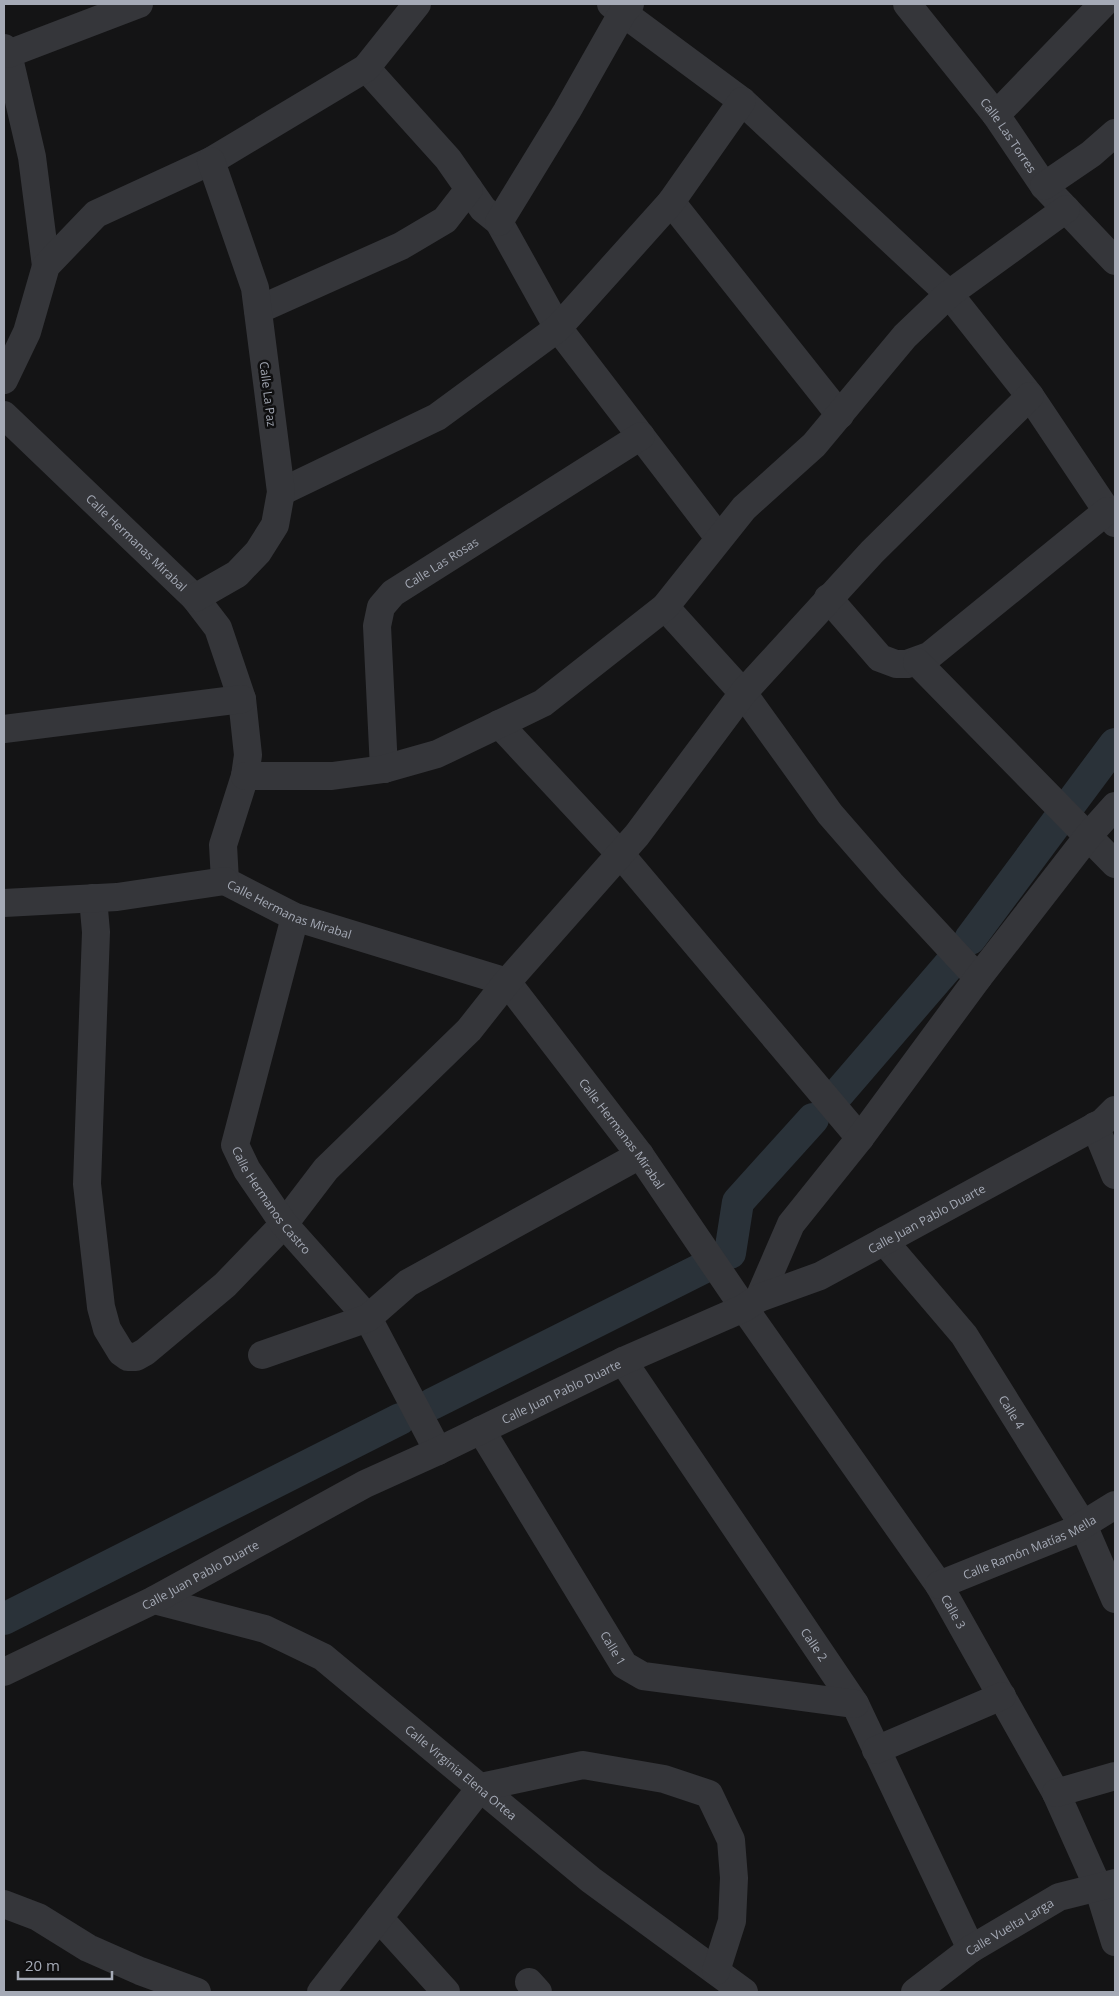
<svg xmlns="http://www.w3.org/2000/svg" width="1119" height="1996" viewBox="0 0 1119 1996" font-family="'Open Sans',sans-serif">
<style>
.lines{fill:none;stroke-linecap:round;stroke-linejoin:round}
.canal{stroke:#2a3239;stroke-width:32}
.minor{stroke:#35363a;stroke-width:28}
.labels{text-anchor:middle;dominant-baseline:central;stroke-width:5;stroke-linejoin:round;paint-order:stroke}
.street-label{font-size:12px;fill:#a5aab6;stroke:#0f0f10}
</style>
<rect width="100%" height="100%" fill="#141415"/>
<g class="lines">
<path class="canal" d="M970,939L1115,744
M838,1094L950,964
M730,1253L738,1202L813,1119
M432,1404L703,1268
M4,1619L400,1419"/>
<g class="minor">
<path d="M611,4L742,101L949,294L1030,396L1115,523"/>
<path id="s1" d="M907,4L996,115L1044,186L1115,261"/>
<path d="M4,48L8,54L32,157L46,266"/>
<path d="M8,54L139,4"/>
<path d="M996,115L1103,4"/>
<path d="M1044,186L1091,154L1115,133"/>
<path d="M469,189L483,209L499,222L558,328L719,538"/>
<path d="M671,202L840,415"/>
<path d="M499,222L567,111L623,12L630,4"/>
<path d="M258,310L401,246L445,220L469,189L448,159L366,68"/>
<path d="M4,380L27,332L46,266L96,214L211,161L366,68L417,4"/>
<path id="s2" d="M4,415L195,598L218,628L242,699L248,755L245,776L223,845L225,881L295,917L507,982L640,1155L744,1308L939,1585L1056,1793L1098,1887L1115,1942"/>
<path d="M281,492L437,417L558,328L671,202L742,101"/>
<path d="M195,598L237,574L258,552L275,525L281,492L255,288L211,161"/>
<path d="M828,598L880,658L896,664H907L929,656L1107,511"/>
<path d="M665,607L743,693L830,814L891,884L978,978"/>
<path d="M917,662L1115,864"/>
<path d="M499,724L621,855L860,1138"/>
<path d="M4,729L242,699"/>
<path id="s3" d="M384,769L377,626L381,607L393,593L641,436"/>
<path d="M245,776H332L384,769L437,754L543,703L665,607L744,508L814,445L905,336L949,294L1066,209"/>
<path d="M93,898L96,932L87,1184L101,1307L107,1329L121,1352L128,1357H136L145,1352L225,1285L284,1224L326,1169L469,1030L507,982L637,835L743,693L872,552L1030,396"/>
<path d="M4,903L117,897L225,881"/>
<path id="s4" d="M295,917L235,1145L247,1170L284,1224L368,1318L438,1451"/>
<path d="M1095,1126L1115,1175"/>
<path id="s5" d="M884,1241L964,1335L1083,1525L1115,1599"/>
<path d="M759,1298L791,1224L860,1138L978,978L1089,835L1115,806"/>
<path d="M262,1355L368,1318L408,1283L640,1155"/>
<path id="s6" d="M623,1361L855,1704L971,1949"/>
<path id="s7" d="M481,1430L624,1665L643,1676L855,1704"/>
<path id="s8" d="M939,1585L1073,1531L1115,1505"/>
<path id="s9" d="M154,1600L265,1629L323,1657L591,1880L744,1992"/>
<path id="s10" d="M4,1672L154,1600L365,1484L438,1451L623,1361L744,1308L759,1298L820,1276L1103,1122L1115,1110"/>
<path d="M876,1750L1002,1696"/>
<path d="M1056,1793L1115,1776"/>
<path d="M4,1904L38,1917L88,1948L140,1971L197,1992"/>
<path d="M379,1918L446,1992"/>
<path d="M529,1982L538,1992"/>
<path d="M321,1992L481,1787L583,1765L664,1779L709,1794L731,1840L734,1878L732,1921L716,1971"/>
<path id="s11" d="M915,1992L971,1949L1059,1897L1115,1883"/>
</g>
</g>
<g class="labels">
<g class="street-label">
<text stroke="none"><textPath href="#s1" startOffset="166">Calle Las Torres</textPath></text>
<text transform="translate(268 394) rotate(83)">Calle La Paz</text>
<text stroke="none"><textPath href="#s2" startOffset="184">Calle Hermanas Mirabal</textPath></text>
<text stroke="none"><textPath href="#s3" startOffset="238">Calle Las Rosas</textPath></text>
<text stroke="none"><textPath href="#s2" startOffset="634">Calle Hermanas Mirabal</textPath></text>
<text stroke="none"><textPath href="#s2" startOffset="1054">Calle Hermanas Mirabal</textPath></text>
<text stroke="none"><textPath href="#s4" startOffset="302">Calle Hermanos Castro</textPath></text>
<text stroke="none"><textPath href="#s10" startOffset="1029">Calle Juan Pablo Duarte</textPath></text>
<text stroke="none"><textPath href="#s10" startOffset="624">Calle Juan Pablo Duarte</textPath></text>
<text stroke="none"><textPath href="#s5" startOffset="214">Calle 4</textPath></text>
<text stroke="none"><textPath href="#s8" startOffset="98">Calle Ramón Matías Mella</textPath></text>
<text stroke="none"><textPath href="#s10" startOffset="219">Calle Juan Pablo Duarte</textPath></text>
<text stroke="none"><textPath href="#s2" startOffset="1636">Calle 3</textPath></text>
<text stroke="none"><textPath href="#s6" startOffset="342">Calle 2</textPath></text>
<text stroke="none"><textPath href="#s7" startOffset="255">Calle 1</textPath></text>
<text stroke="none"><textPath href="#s9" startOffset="359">Calle Virginia Elena Ortea</textPath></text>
<text stroke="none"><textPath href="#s11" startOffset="115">Calle Vuelta Larga</textPath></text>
</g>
</g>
<rect width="1119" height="1996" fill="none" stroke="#a5aab6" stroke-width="10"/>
<path d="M18 1971v8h94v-8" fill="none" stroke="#a5aab6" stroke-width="2.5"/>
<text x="25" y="1971" font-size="15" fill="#a5aab6" stroke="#0f0f10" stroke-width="4" paint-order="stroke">20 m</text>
</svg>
